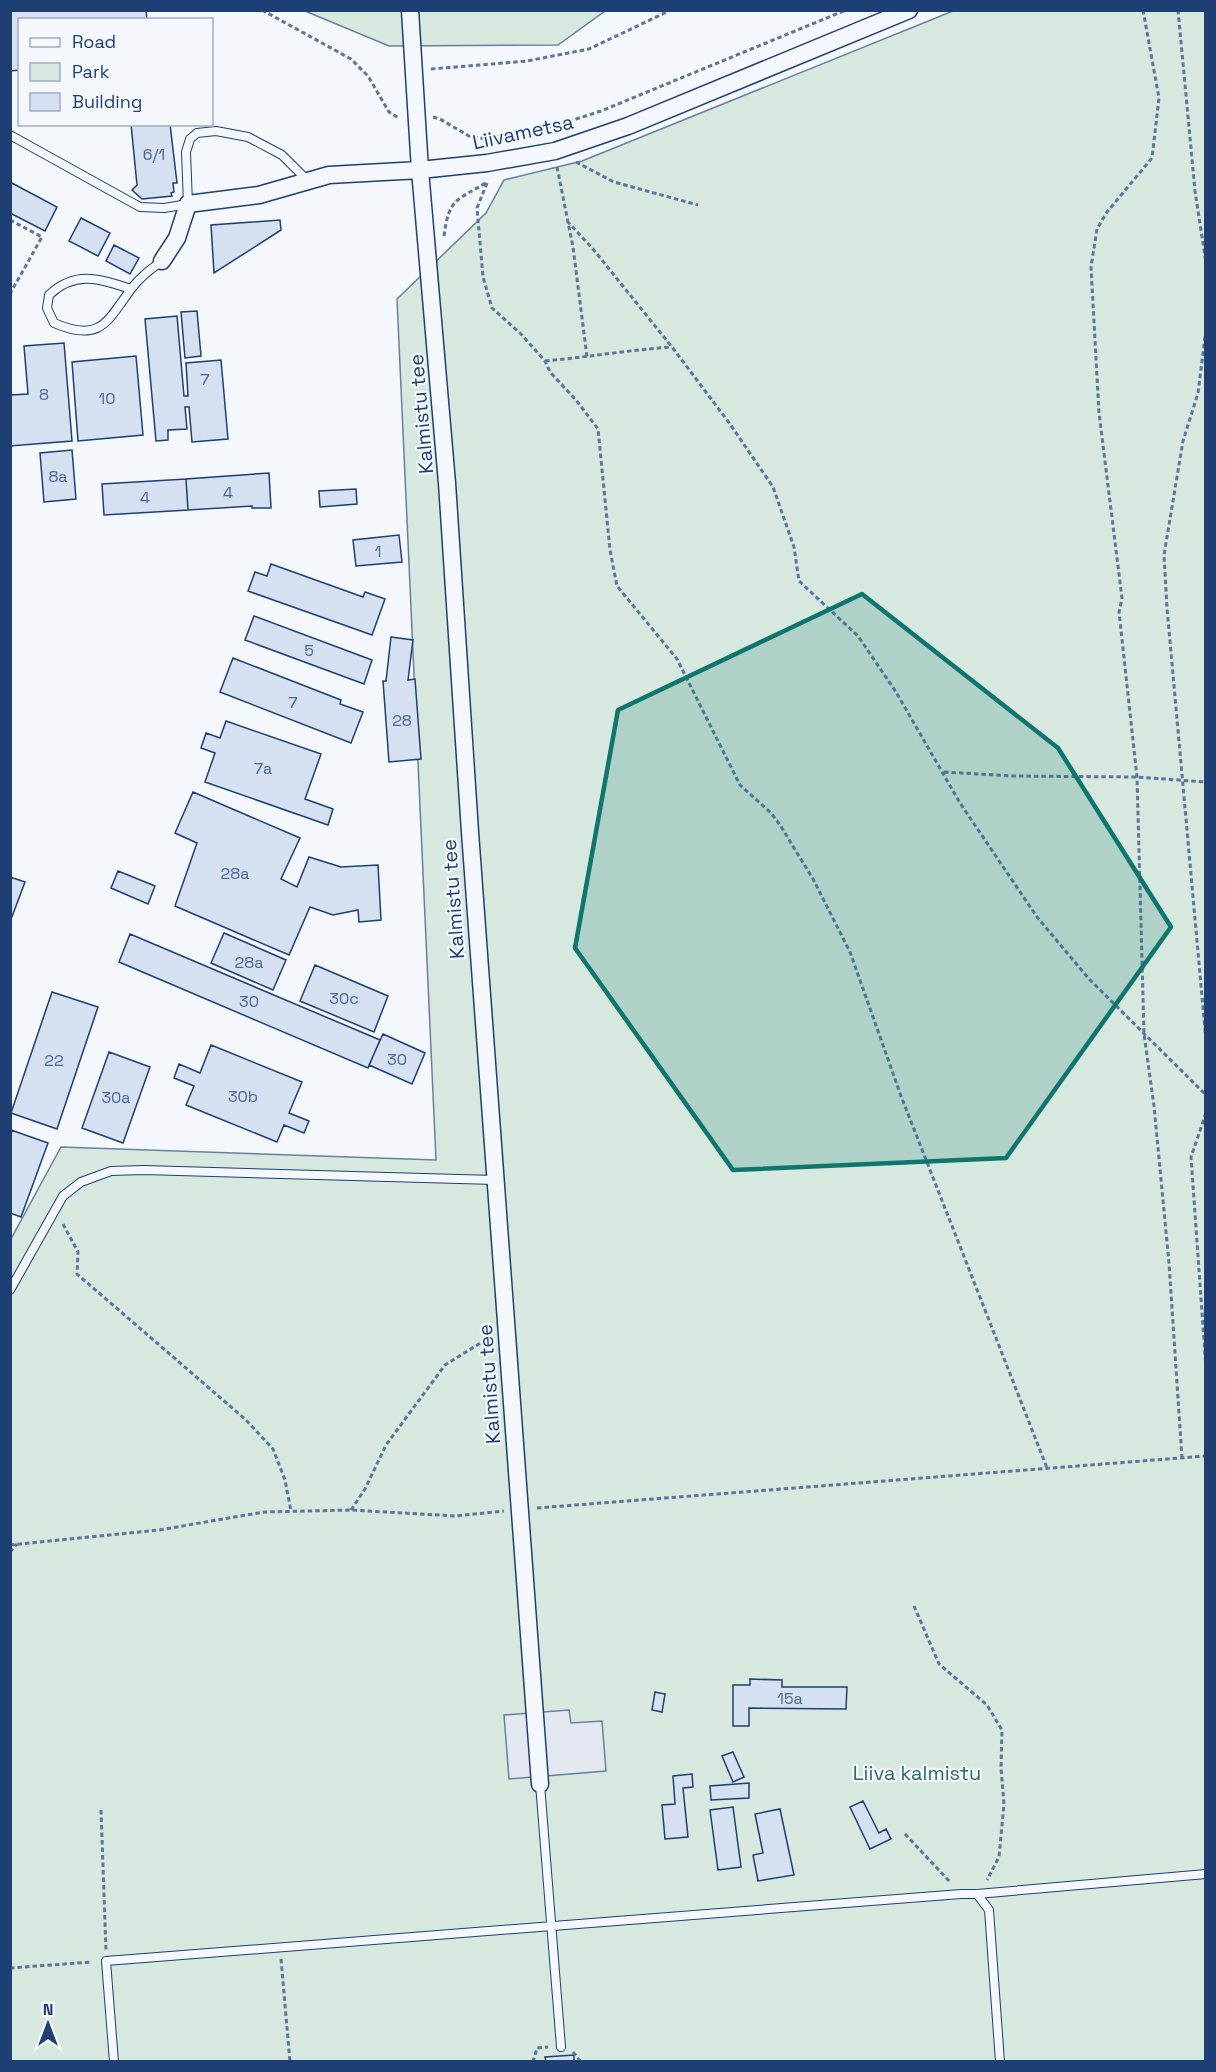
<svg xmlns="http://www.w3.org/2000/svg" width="1216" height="2072" viewBox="0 0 1216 2072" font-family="'Space Grotesk',sans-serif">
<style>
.green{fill:#d7e8df;stroke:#687fa3;stroke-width:1.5}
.parking{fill:#e3e8f0;stroke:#687fa3;stroke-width:1.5}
.building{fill:#d5e0f0;stroke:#1d3f73;stroke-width:1.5}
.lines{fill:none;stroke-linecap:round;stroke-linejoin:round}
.service-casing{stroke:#1d3f73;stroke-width:10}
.minor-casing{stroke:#1d3f73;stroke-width:19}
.path{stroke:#5e769c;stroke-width:3;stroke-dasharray:4.5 3;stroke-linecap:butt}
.service{stroke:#f4f7fb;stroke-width:8}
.minor{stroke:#f4f7fb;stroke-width:16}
.marked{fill:#0f766e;fill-opacity:0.2;stroke:#0f766e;stroke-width:4.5;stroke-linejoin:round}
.labels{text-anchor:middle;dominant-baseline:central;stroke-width:4.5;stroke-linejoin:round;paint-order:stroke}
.number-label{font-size:16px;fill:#4b6792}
.street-label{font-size:20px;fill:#1d3f73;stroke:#f4f7fb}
.park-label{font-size:20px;fill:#2c6c60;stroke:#f4f7fb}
</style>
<rect width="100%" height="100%" fill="#f4f7fb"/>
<path class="green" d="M305,11H605L558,45L389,46Z
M953,11H1205V2061L11,2062V1239L61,1147L436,1160L397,299L486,213L504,180L582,161Z"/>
<path class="parking" d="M569,1710L571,1723L602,1721L606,1771L509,1779L504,1715Z"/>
<path class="building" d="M10,10H146L147,20H20V70L10,71Z
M131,124H170L177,183H173L174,192L171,193L172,196L142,199L132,190L137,185Z
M10,182L57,207L45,231L10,213Z
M81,218L110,233L98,256L69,241Z
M280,220L281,230L214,273L211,225Z
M114,245L139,258L130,274L106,261Z
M197,311L201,356L185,358L181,312Z
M177,316L184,396H188L186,363L221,360L228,439L192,442L189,407H185L187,429L168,430V440L156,441L145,319Z
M64,343L72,441L10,446V395L28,394L24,346Z
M136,356L143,435L78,441L72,362Z
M72,450L76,499L44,502L40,453Z
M269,473L271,508H252V506L188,510L186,479Z
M186,479L188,510L104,515L102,484Z
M356,489L357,504L320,507L319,491Z
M399,535L402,562L356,566L353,540Z
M271,564L363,597L365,592L385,599L372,635L248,591L255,572L267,576Z
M254,616L372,660L364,684L245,640Z
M391,637L413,640L408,680L415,679L421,759L389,762L383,681H386Z
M233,658L341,700L340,704L363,712L351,743L220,692Z
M226,721L321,754L305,799L333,809L328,825L205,782L215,753L201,748L206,733L220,738Z
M193,792L300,838L281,879L297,887L309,857L341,867L378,865L381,920L359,922L358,910L333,915L310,907L289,955L175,906L197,843L175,833Z
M118,871L155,886L148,904L111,888Z
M10,877L25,882L10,922Z
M224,933L286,960L273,990L211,963Z
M130,934L380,1040L368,1068L119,962Z
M315,965L388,996L374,1032L300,1001Z
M52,992L98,1007L57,1129L11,1113Z
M383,1034L425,1053L412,1084L369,1065Z
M211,1045L302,1082L289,1113L309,1121L304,1133L284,1125L277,1142L186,1105L194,1086L174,1078L179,1064L200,1073Z
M109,1052L150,1067L123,1143L82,1128Z
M11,1130L48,1143L21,1217L10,1213Z
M750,1679L782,1680V1687H847L846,1709L749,1708V1726H733V1685H750Z
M655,1692L665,1694L662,1712L652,1710Z
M733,1752L744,1777L733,1782L722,1756Z
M692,1774L693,1787L683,1788L688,1837L665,1839L662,1805L675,1804L673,1776Z
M749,1783V1798L711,1800L710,1786Z
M863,1801L879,1833L886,1829L891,1839L870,1849L850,1807Z
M733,1807L741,1867L718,1870L710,1810Z
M780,1809L794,1875L758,1881L753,1855L763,1853L755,1814Z
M574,2055V2062H546L545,2057Z"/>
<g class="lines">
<g class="service-casing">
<path id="service" d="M10,135L140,207L164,208L188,204L186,152L190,139L197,133L216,131L248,137L282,155L308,181
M131,289C99,279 76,270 49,295L47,308L54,323C100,343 107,322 131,289C140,277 151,269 162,261
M10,1290L63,1196L81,1182L111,1171L144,1170L495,1180
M540,1784L561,2047
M977,1894L989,1910L1000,2062
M114,2062L106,1961L961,1894H977L1206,1874"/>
</g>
<g class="minor-casing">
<path id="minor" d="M410,10L420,170L447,483L470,832L540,1784
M162,261L177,238L188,204L259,195L329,175L420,170L487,163L555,151L628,126L909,10"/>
</g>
<path class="path" d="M262,10L351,59L368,76L389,112L399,118
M1143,10L1159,98L1152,158L1107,212L1097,229L1091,267L1099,413L1122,598L1119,612L1137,777L1144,1034L1154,1106L1169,1263L1182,1458
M1178,10L1195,191L1206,263
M431,69L527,61L589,49L671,10
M433,117L440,119L469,136L487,139L554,126L601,111L846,10
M576,162L614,182L698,205
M557,167L573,247L587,357
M487,183L477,208L483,277L492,308L521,334L545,361L550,372L576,400L598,429L610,550L617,586L677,659L740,785L771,813L780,825L813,879L850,952L901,1096L1047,1468
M10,220L42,237L11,292
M567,221L593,249L672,347L730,424L773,487L794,547L799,581L858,636L896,692L960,803L1037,917L1089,979L1206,1095
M444,236C449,197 457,201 487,182
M1206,329L1198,393L1183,441L1164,555L1167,608L1206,1041
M545,361C588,357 629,350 672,347
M944,772L1013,776L1137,777L1206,782
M1206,1113L1191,1157L1206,1369
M63,1224L78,1252L77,1274L245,1419L273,1449L285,1480L291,1511
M537,1508L1206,1456
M351,1510L365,1489L386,1445L445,1365L490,1337
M10,1545L159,1530L264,1512L351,1510L455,1516L504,1511
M10,1552L17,1544
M914,1606L939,1664L987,1705L1002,1730L1001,1768L1004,1804L999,1857L987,1880
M101,1810L106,1950
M905,1834L950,1882
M281,1959L290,2062
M10,1968L92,1962
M573,2052L581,2062
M533,2062L537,2048L548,2047"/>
<use href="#service" class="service"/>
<use href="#minor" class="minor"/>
</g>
<path class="marked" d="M862,594L1058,748L1171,927L1006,1158L733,1170L575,948L618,710Z"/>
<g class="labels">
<g class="number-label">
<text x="154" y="154">6/1</text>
<text x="205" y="379">7</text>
<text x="44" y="394">8</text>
<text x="107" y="398">10</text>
<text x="58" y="476">8a</text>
<text x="228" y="492">4</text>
<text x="145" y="497">4</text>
<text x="378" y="551">1</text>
<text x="309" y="650">5</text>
<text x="293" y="702">7</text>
<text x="402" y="720">28</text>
<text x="263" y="768">7a</text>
<text x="235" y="873">28a</text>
<text x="249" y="962">28a</text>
<text x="344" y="998">30c</text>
<text x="249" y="1001">30</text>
<text x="397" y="1059">30</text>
<text x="54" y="1060">22</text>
<text x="243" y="1096">30b</text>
<text x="116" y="1097">30a</text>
<text x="790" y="1698">15a</text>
</g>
<g class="street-label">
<text transform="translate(523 132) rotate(-12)">Liivametsa</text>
<text transform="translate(421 414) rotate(-95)">Kalmistu tee</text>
<text transform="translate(453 899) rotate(-94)">Kalmistu tee</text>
<text transform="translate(489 1384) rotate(-94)">Kalmistu tee</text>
</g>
<g class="park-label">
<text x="917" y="1773">Liiva kalmistu</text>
</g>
</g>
<rect width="1216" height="2072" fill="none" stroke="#1d3f73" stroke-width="24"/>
<rect x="18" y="18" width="195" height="108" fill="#f4f7fb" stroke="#9eadc5" stroke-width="1.5"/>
<rect x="30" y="38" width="30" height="9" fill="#f4f7fb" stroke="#9eadc5" stroke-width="1.5"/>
<text x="72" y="48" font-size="18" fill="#1d3f73">Road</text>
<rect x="30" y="63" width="30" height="18" fill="#d7e8df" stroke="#9eadc5" stroke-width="1.5"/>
<text x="72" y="78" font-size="18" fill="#1d3f73">Park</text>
<rect x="30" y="93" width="30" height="18" fill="#d5e0f0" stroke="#9eadc5" stroke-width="1.5"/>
<text x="72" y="108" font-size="18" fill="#1d3f73">Building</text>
<g transform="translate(48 2024)" stroke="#f4f7fb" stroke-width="4.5" paint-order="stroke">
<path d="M0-4.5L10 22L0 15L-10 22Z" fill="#1d3f73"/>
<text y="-9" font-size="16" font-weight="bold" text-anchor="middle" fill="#1d3f73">N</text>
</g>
</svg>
